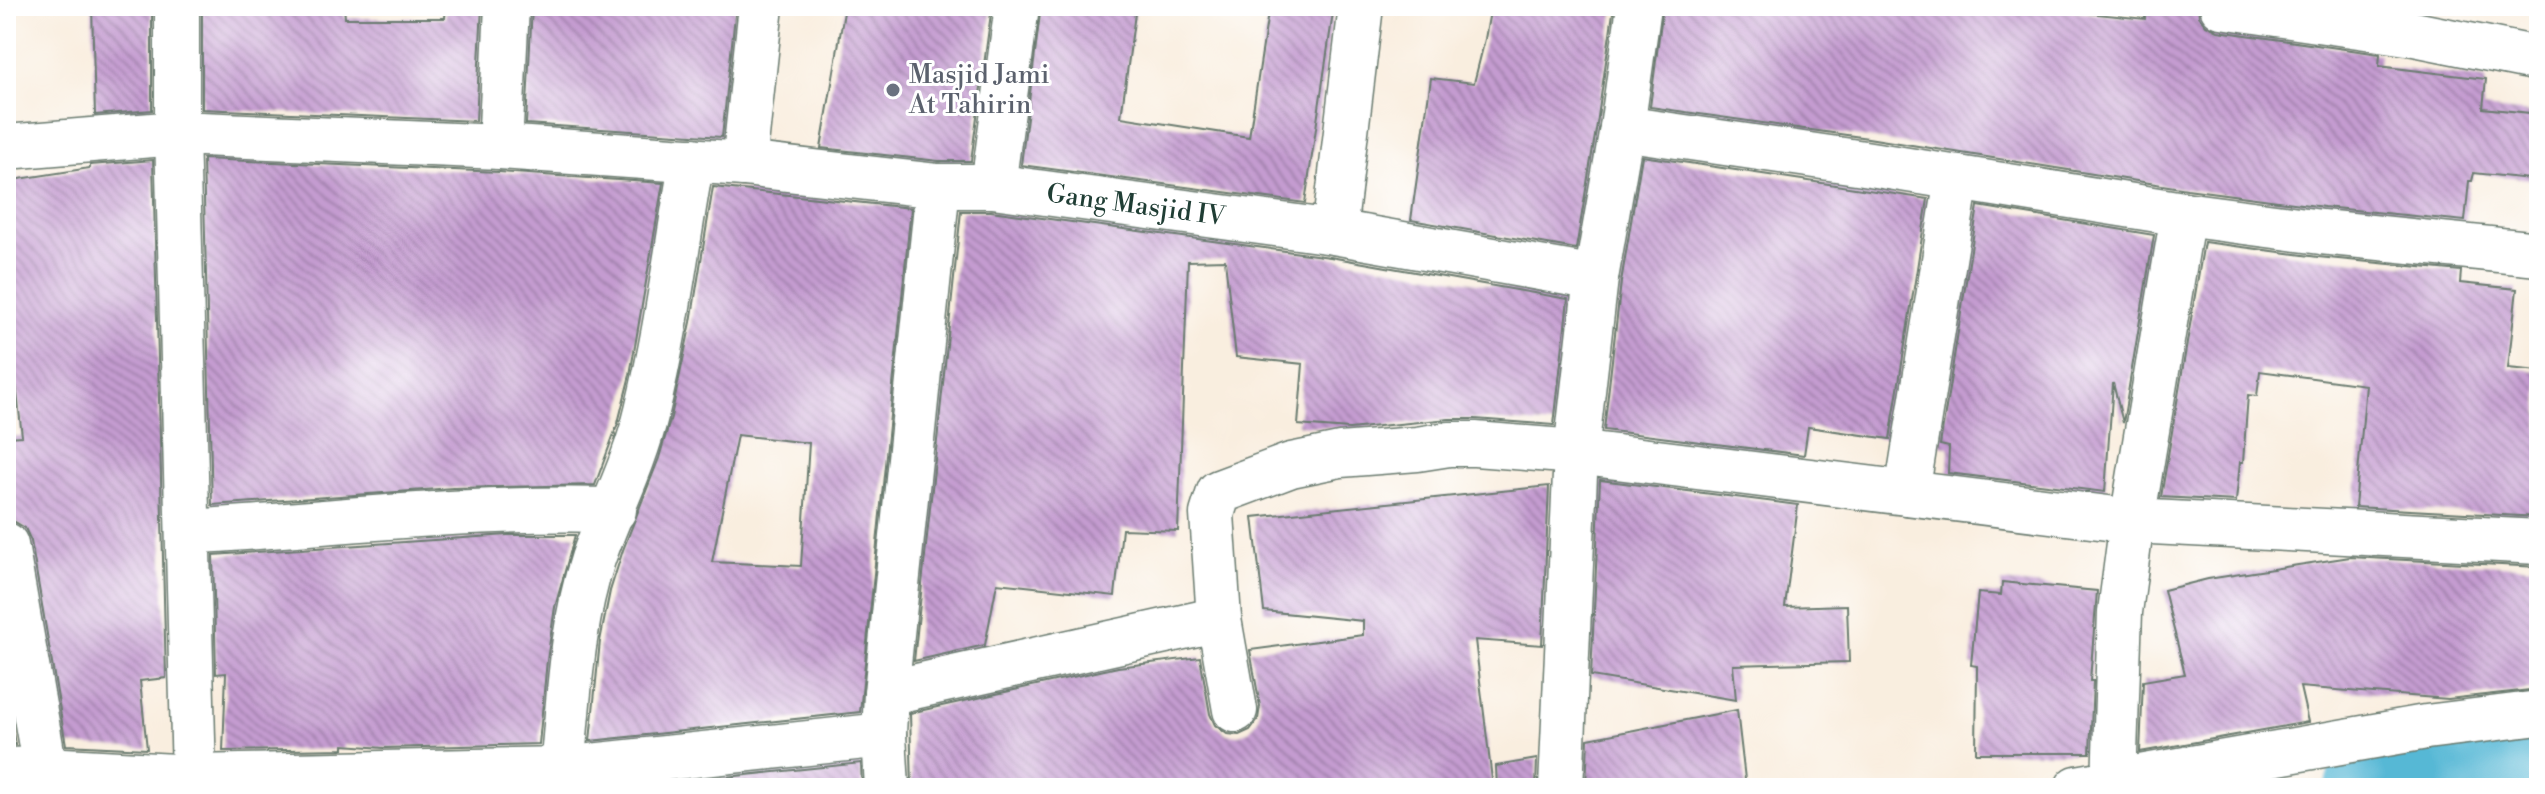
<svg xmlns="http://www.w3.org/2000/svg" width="2545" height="794" viewBox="0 0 2545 794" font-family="'Libre Bodoni',serif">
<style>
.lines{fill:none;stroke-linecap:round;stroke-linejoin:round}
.river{stroke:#56b8d5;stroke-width:90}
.building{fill:url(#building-back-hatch);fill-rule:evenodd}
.minor-casing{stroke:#6b7b70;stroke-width:47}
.minor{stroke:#fff;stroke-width:44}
.worship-dot{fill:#6b7280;stroke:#fff;stroke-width:3}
.labels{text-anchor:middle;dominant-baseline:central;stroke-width:6;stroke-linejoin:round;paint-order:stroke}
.worship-label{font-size:26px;fill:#5b616d;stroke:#fff;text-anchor:start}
.street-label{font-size:26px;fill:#1f3d34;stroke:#fff}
</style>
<defs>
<pattern id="building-back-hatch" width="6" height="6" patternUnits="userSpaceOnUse" patternTransform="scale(2)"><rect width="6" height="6" fill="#c49bd0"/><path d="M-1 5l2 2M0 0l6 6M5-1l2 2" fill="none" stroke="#9f80aa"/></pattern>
</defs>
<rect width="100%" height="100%" fill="#fff"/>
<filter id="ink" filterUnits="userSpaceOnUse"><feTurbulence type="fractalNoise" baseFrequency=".0125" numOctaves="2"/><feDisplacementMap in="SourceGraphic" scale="16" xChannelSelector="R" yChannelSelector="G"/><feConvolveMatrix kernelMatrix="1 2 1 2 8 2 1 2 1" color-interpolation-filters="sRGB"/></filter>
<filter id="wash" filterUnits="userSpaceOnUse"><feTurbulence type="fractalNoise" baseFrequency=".006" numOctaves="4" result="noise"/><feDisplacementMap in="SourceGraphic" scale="32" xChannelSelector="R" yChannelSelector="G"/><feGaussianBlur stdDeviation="1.8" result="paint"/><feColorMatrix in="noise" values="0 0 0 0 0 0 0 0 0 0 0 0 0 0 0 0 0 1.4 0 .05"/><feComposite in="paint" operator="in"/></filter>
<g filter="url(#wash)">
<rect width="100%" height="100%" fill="#f9eedf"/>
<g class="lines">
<path class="river" d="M2370,788L2539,760"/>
</g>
<g id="blocks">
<path class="building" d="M92,6H152V110L95,115Z
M202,6H344L345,18H445L446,6H482L476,121L202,109Z
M532,6H736L722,137L526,124Z
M845,6H992L971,161H939L821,148Z
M1041,6H1136L1121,117L1249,137L1269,6H1334L1305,203L1021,165Z
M1491,6H1614L1597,124L1576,249L1411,220L1431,78L1474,83L1485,39Z
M1663,6H2021L2145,19L2146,6H2198L2199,16L2206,25L2218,31L2380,54L2379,66L2486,79L2483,108L2539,114V180L2474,173L2472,181H2469L2465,221L2324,207L2187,189L1868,138L1650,107Z
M1642,156L1928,199L1890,439L1808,427L1804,455L1604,430L1621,282Z
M203,159L499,172L663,183L630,375L618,423L595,485L453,488L212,505Z
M153,160L166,678L140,681L147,749L66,745L31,541L25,528L15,522L6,521V437L22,436L13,359H6V181L90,168V165Z
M713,187L911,208L860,712L590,741L600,641L610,591L623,550L659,458L671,417L691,322ZM737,435L809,443L801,566L712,562Z
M1978,206L2154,235L2123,423L2113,383L2105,492L1948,473L1949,447L1940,445Z
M961,211H991L1330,257L1568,299L1554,425L1475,419H1449L1349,429L1298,425L1303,364L1236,357L1225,260L1188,261L1178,531L1122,529L1115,596L997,583L985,645L914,661Z
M2204,242L2318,257L2461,271L2460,283L2517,289L2508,368L2539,371V517L2355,507L2366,385L2260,371L2257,396L2248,395L2243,462H2240L2236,501L2161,497Z
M1600,480L1798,505L1785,607L1847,605L1849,662L1733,665L1736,700L1591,676Z
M1549,486L1542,645L1475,640L1493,788H912L910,713L1118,667L1200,657L1210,714L1215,725L1227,734L1239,735L1250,730L1258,719L1260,706L1250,650L1363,635V621L1264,611L1253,517Z
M508,535H575L555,607L547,660L539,744L384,748L344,745V749L223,751L226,673L216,674L213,555Z
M2350,557L2539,567V689L2448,699L2300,687L2308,722L2140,752L2143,681L2185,674L2164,590L2208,579Z
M2002,582L2097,591L2090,681H2093L2090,753H1976L1977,666L1971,665L1978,593L2001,595Z
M6,691L15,745L6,743Z
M1737,710L1746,788H1586L1588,739Z
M1537,759L1536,788H1497L1496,766Z
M861,763L862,788H620Z"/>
</g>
</g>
<g filter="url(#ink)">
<use href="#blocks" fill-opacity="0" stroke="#6b7b70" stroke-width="2"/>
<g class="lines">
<g class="minor-casing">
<g id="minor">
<path d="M177,6V133L194,777"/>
<path d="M2222,6L2414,34L2539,59"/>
<path d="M1622,128L1864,163L2183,214L2321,232L2539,254"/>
<path id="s1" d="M6,147L177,133L500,147L744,164L938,186H993L1334,232L1596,278"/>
<path d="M500,147L507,6"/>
<path d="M744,164L761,6"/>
<path d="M993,186L1017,6"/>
<path d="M1334,232L1361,6"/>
<path d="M1907,493L1957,178"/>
<path d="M188,532C330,523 472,506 614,510"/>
<path d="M6,545L45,769"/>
<path d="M886,693L1219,619"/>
<path d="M1235,710L1219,619L1212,514L1219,492L1291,465L1340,455L1417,449L1449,444H1475L1576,452L2132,521L2539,542"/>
<path d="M562,769C569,700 571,627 593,559C610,510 635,463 647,411C667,329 677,243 692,160"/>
<path d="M6,770L45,769L194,777L562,769L884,735"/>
<path d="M2114,782L2120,612L2132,521L2183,214"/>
<path d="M887,788L884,735L886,693L938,186"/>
<path d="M1561,788L1576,452L1596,278L1622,128L1639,6"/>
<path d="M2077,788L2426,727L2539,713"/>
</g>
</g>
<use href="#minor" class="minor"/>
</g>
</g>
<circle class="worship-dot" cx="893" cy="90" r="8"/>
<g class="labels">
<g class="worship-label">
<text x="909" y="75">Masjid Jami<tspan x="909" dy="30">At Tahirin</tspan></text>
</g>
<g class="street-label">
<text stroke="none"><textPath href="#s1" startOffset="1134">Gang Masjid IV</textPath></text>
</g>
</g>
<rect width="2545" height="794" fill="none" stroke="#fff" stroke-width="32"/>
</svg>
